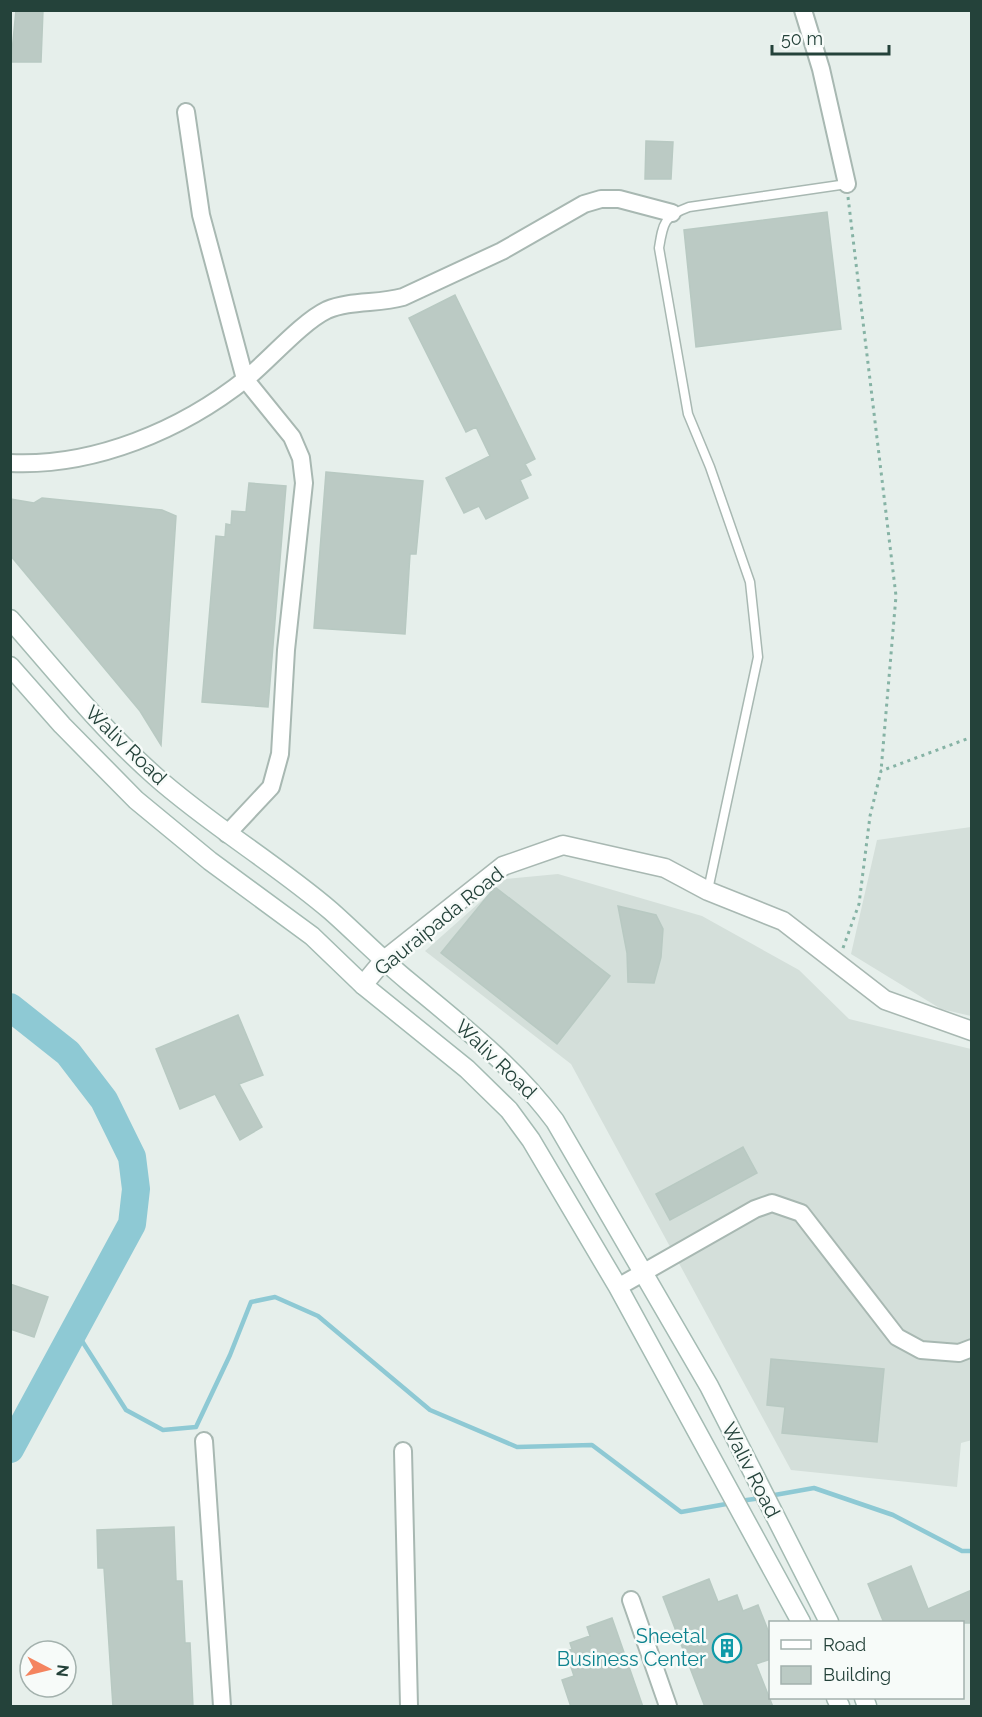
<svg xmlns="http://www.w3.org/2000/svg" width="982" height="1717" viewBox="0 0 982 1717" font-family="Raleway,sans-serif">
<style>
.built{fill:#d4dfda}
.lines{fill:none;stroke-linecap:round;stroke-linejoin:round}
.stream{stroke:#8ec9d4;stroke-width:4.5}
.river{stroke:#8ec9d4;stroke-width:28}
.building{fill:#bbcac4;stroke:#b8c9c2;stroke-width:1.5}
.service-casing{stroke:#a8b8b2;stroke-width:11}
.minor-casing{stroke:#a8b8b2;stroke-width:20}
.tertiary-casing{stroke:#a8b8b2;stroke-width:21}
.secondary-casing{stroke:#a4bbb3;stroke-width:21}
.path{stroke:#86b3a5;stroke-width:3;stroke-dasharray:3 4.5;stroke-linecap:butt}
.service{stroke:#fff;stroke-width:8}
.minor{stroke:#fff;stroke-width:16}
.tertiary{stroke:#fff;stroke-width:18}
.secondary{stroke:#fff;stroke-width:18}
.labels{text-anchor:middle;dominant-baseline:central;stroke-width:5;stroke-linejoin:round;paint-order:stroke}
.street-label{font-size:20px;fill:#24423a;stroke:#f7fbf9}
.culture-label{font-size:20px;fill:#0d838f;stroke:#f7fbf9;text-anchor:end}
</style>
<rect width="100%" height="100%" fill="#e6efeb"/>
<path class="built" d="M971,827H972L971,1016L941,1009L851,954L877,840Z
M558,874L702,916L799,970L849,1019L971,1049L972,1440L961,1443L957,1487L791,1470L571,1064L425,951L506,879Z"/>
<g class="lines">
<path class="stream" d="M75,1330L126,1410L163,1430L196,1427L230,1355L251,1302L275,1297L318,1316L430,1410L517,1447L592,1445L681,1512L732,1503
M769,1496L814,1488L893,1515L962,1551H972
M740,1501L761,1498"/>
<path class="river" d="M10,1007L68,1053L104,1100L132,1157L136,1189L132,1224L10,1449"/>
</g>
<path class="building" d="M16,10H43L41,62H11Z
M646,141L673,142L671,179H645Z
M827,212L841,329L696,347L684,230Z
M455,295L535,459L525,464L531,475L520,480L528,498L486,519L479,506L464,513L446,478L490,456L476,427L466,432L409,318Z
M326,472L423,481L416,554H410L405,634L314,628Z
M249,483L286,486L268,707L202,702L216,536L225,537L226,524L231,525L232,511L246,512Z
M42,498L162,510L176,516L161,745L140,711L10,555V499L34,503Z
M495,887L610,976L557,1044L441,953Z
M618,906L656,915L663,929L661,957L654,983L628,982L627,953Z
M238,1015L263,1075L239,1084L262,1127L240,1140L215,1094L180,1109L156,1049Z
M743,1147L757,1173L670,1220L656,1194Z
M10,1284L48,1297L34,1337L10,1329Z
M771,1359L884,1369L877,1442L782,1433L785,1407L767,1405Z
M174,1527L176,1581H182L185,1643H190L193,1707H113L104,1568H98L97,1530Z
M911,1566L928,1609L972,1590V1623H884L868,1584Z
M709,1579L718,1602L737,1595L743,1611L758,1605L771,1638V1659L756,1664L773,1707H705L663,1597Z
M612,1618L643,1707H571L562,1680L574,1676L566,1652L572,1649L570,1643L590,1636L587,1627Z"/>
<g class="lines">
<g class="service-casing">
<path id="service" d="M708,890L758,657L750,582L710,467L688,414L659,248C663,223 664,216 689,207L847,184"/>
</g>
<g class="minor-casing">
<path id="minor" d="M803,10L821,69L847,184
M186,112L201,215L245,379L292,437L301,458L304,483L286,650L280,754L271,787L227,834
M10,463C94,467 182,430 247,378C270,359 302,322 327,310C350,300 379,304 403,297L502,251L584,204L601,199H619L672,213
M618,1287L755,1209L772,1203L801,1213L897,1337L921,1350L959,1353L972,1348
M204,1441L222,1706
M403,1451L409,1706
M631,1600L668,1706"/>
</g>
<g class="tertiary-casing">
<path id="tertiary" d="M363,985L383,961L503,866L563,845L665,868L708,891L783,921L885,1000L972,1031"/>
</g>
<g class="secondary-casing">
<path id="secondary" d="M10,619C57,673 102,729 155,776C210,825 275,863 331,911C357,934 381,959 408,981C461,1025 514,1066 555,1121L709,1386L829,1622
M10,666L62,725L136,800L210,861L312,936L363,985L467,1069L509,1110L531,1140L618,1287L801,1622
M836,1698L840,1706
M864,1698L867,1706"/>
</g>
<path class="path" d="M848,197L896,596L881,771
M843,948L859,904L870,816L881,771L972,737"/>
<use href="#service" class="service"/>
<use href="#minor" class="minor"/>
<use href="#tertiary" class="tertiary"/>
<use href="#secondary" class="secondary"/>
</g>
<defs>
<g id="building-ring" transform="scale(1.5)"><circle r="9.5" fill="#f7fbf9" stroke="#0f9aa8" stroke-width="1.5"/><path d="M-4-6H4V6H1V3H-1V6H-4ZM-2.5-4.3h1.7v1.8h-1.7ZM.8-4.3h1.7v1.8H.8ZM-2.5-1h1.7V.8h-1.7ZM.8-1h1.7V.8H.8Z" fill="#0f9aa8"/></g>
</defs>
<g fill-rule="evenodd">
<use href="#building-ring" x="727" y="1648"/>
</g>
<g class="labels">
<g class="street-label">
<text transform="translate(126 745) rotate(44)">Waliv Road</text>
<text transform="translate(439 921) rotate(-39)">Gauraipada Road</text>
<text transform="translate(496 1059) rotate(44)">Waliv Road</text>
<text transform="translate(751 1470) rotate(63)">Waliv Road</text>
</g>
<g class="culture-label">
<text x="706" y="1636">Sheetal<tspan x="706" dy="23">Business Center</tspan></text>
</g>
</g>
<rect width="982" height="1717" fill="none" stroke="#24423a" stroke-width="24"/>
<rect x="769" y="1621" width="195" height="78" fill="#f7fbf9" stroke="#a3b1ad" stroke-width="1.5"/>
<rect x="781" y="1640" width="30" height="9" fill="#ffffff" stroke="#a3b1ad" stroke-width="1.5"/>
<text x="823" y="1651" font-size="18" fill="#24423a">Road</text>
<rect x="781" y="1666" width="30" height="18" fill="#bbcac4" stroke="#a3b1ad" stroke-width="1.5"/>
<text x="823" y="1681" font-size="18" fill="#24423a">Building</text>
<g transform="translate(48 1669) rotate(97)"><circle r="28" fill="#f7fbf9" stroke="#a3b1ad" stroke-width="1.5"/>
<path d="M0-4.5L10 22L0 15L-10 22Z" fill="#f4845f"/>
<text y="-9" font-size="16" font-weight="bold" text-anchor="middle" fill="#24423a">N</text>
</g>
<path d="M772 45v9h117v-9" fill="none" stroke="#24423a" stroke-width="3"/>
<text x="781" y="45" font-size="18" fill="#24423a" stroke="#f7fbf9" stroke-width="4.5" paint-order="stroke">50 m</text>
</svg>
